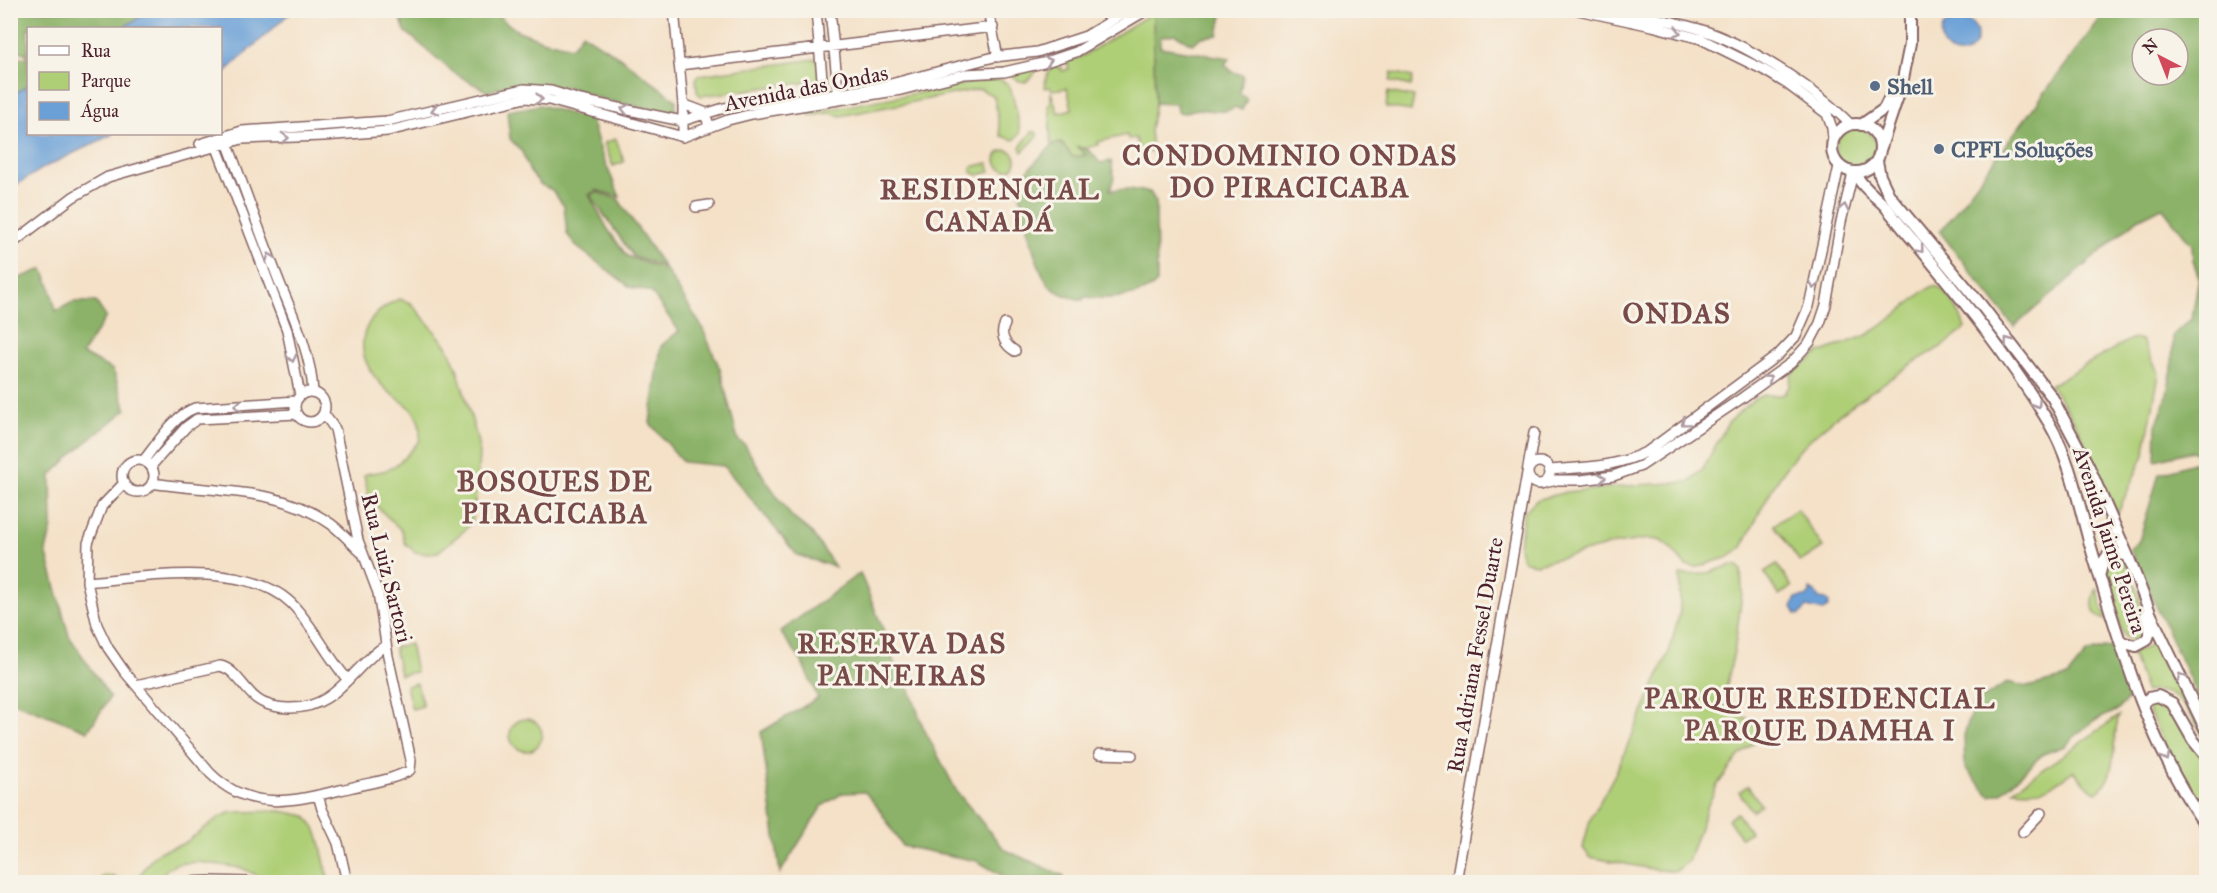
<svg xmlns="http://www.w3.org/2000/svg" width="2217" height="893" viewBox="0 0 2217 893" font-family="'IM FELL Great Primer',serif">
<style>
.green{fill:#afcf77;stroke:#7c7751;stroke-width:1.5}
.forest{fill:#8bb268;stroke:#6a684a;stroke-width:1.5;fill-rule:evenodd}
.water{fill:#6ba0d7;stroke:#5a6081;stroke-width:1.5}
.lines{fill:none;stroke-linecap:round;stroke-linejoin:round}
.minor-casing{stroke:#866362;stroke-width:12}
.major-casing{stroke:#866362;stroke-width:14}
.minor{stroke:#fff;stroke-width:9}
.major{stroke:#fff;stroke-width:10}
.oneway{stroke:#ae9aa0}
.service-dot{fill:#5c6f8a;stroke:#f7f3e8;stroke-width:2}
.labels{text-anchor:middle;dominant-baseline:central;stroke-width:6;stroke-linejoin:round;paint-order:stroke}
.service-label{font-size:22px;font-weight:bold;fill:#4e5e75;stroke:#f7f3e8;text-anchor:start}
.street-label{font-size:22px;fill:#4a1f2b;stroke:#f7f3e8}
.district-label{font-size:28px;font-weight:bold;letter-spacing:1.5px;fill:#794b48;stroke:#f7f3e8}
</style>
<rect width="100%" height="100%" fill="#f7f3e8"/>
<filter id="ink" filterUnits="userSpaceOnUse"><feTurbulence type="fractalNoise" baseFrequency=".0167" numOctaves="2"/><feDisplacementMap in="SourceGraphic" scale="12" xChannelSelector="R" yChannelSelector="G"/><feConvolveMatrix kernelMatrix="1 2 1 2 8 2 1 2 1" color-interpolation-filters="sRGB"/></filter>
<filter id="wash" filterUnits="userSpaceOnUse"><feTurbulence type="fractalNoise" baseFrequency=".008" numOctaves="4" result="noise"/><feDisplacementMap in="SourceGraphic" scale="24" xChannelSelector="R" yChannelSelector="G"/><feGaussianBlur stdDeviation="1.35" result="paint"/><feColorMatrix in="noise" values="0 0 0 0 0 0 0 0 0 0 0 0 0 0 0 0 0 1.4 0 .05"/><feComposite in="paint" operator="in"/></filter>
<g filter="url(#wash)">
<rect width="100%" height="100%" fill="#f4e1c8"/>
<path class="green" d="M1153,12L1155,103L1150,130L1152,152L1139,151L1136,138L1128,139L1127,135L1098,142L1099,145L1085,148L1091,152L1078,148L1087,155L1073,157L1062,143L1052,145C1048,133 1051,119 1049,105L1051,103V92L1058,113L1072,109L1067,88L1052,90L1050,87L1045,88C1044,78 1048,72 1055,65L1058,68L1061,66L1062,71L1069,69L1067,62L1085,55Z
M815,59L822,65L819,80L816,81L701,96L697,92L696,78L699,75Z
M1036,68L1035,73L1026,82L1019,81L1011,75Z
M1392,72L1413,77L1411,86L1390,81Z
M997,78C1001,80 1006,82 1009,86C1013,92 1020,126 1020,134L1014,140L1001,136L994,96L980,89L840,116L830,113L810,116L809,113Z
M1388,92L1414,97L1411,111L1386,107Z
M1836 148a20 20 0 1 1 40 0a20 20 0 1 1-40 0Z
M1032,132H1036L1038,136L1022,152L1020,147Z
M616,139L624,162L613,166L604,143Z
M996 160a10 10 0 1 1 20 0a10 10 0 1 1-20 0Z
M988,163L990,172L978,175L971,172V167Z
M1933,286L1939,287C1952,299 1960,311 1965,328C1947,347 1920,357 1900,372C1863,398 1821,423 1792,459C1771,486 1758,517 1742,547L1729,557L1697,567L1686,566L1669,546L1659,540L1648,539L1615,544L1536,564L1525,562L1522,558L1519,547L1524,512L1536,500L1566,492L1638,485L1688,482L1702,470L1728,423L1736,415L1754,399L1765,395H1783L1790,386L1791,374L1819,353L1865,336L1875,330L1895,316L1923,292Z
M399,299L411,303L433,329L447,346L457,368L477,438L479,451L477,488L472,521L465,530L438,552L427,554L415,552L405,543L402,531L369,499L364,475C370,472 375,473 383,471C397,468 411,451 420,440C420,430 420,420 414,412C407,403 397,399 389,392C352,359 353,321 399,299Z
M2131,339L2142,340L2159,374L2144,455L2117,514C2098,470 2080,423 2050,385Z
M1797,509L1823,547L1800,562L1774,525Z
M2114,558L2124,559L2140,598L2141,615L2146,628L2145,634L2134,641L2125,637L2122,631L2107,574L2109,561Z
M1777,564L1792,587L1779,595L1764,572Z
M1732,565L1738,566L1741,570L1742,593L1735,646L1723,704C1733,720 1751,712 1760,731L1755,741L1739,756L1718,784L1707,807L1688,861L1680,868L1676,871L1657,870L1590,857L1583,848L1590,820L1615,774L1669,652L1680,611V575L1704,574Z
M2097,588L2106,620C2090,617 2091,601 2097,588Z
M2156,635L2206,739V742C2192,718 2179,684 2146,692L2130,649C2142,652 2151,646 2156,635Z
M410,644L416,672L400,675L394,647Z
M417,683L423,706L412,709L406,686Z
M2149,701H2164L2206,762V807H2199L2193,802L2148,710Z
M2119,716C2110,740 2120,778 2096,792L2092,790L2073,771C2048,789 2045,793 2013,790Z
M510 735a16 16 0 1 1 32 0a16 16 0 1 1-32 0Z
M1748,786L1761,805L1752,811L1739,792Z
M281,811L306,816L316,830L320,842L329,882H270L242,868L198,862L176,864L167,869L160,878V882H102L99,880L106,875L129,881L139,876L152,858L161,851L183,844L220,817L232,812Z
M1737,813L1750,832L1741,838L1728,819Z"/>
<path class="forest" d="M10,11H182L153,28H28V110L11,121V60L13,57L25,58L28,55L11,46Z
M398,11H492L516,30L542,40L572,47L582,33L621,58L676,100L675,115L601,99L567,87L504,86L488,92L454,73L405,31Z
M1153,11H1223L1218,35L1202,37L1192,44L1175,34L1160,37V47L1230,58L1225,64L1232,72L1243,75L1240,93L1247,99L1242,110L1235,107C1220,118 1200,103 1186,113L1177,112L1176,104L1155,103Z
M2106,11H2206V458L2192,451L2155,460L2156,426L2166,399L2172,369L2173,335L2192,318L2199,277L2193,261L2192,245L2162,207L2138,219L2014,327L1940,232ZM2142,39H2178V75H2142Z
M540,105L591,120L602,155L620,197L596,190L589,195L609,231L627,256L666,270L702,327L720,369L738,440L745,445L765,479L792,517L812,533L835,567L797,555L724,466L683,462L650,423L661,346L679,331L651,292L630,287L577,247L567,234L564,206L552,190L541,185L530,172L522,152L510,139L507,111Z
M1061,143L1073,157L1086,155L1076,146L1090,151L1100,163L1111,161L1114,177L1110,190L1129,189L1150,192L1156,202L1157,283C1140,299 1107,299 1084,297L1083,300C1072,298 1057,294 1049,285C1038,272 1016,199 1021,183C1025,170 1044,153 1054,144Z
M597,192L618,199L664,267L633,256L590,195Z
M43,269L50,286L56,311L73,302H96L106,317L82,354L113,370L126,410L77,450L51,475L52,527L46,551L69,636L110,697L88,731L11,701V277L20,278Z
M2193,463L2206,466V715L2130,549L2139,541L2159,474Z
M860,573L882,626L896,669L910,690L923,727L957,792L1005,850L1064,876L1063,882H1013L977,861L902,846L879,809L865,792L843,793L822,806L780,873L761,732L818,698L801,660L780,632Z
M2114,647L2133,694L2116,711L2094,721L2077,734L2065,746L2043,754L2001,793L1990,796L1965,768L1964,735L1974,704L2008,682L2027,687L2067,677L2086,654L2104,648Z"/>
<path class="water" d="M150,11V10L292,11L221,76L220,28H122Z
M1941 36a18 18 0 1 1 36 0a18 18 0 1 1-36 0Z
M28,85V134H113L45,167L11,188V96Z
M1810,589L1815,592L1819,599L1826,600L1829,603L1828,607L1823,611L1807,607L1800,615L1796,614L1792,607L1796,598L1806,597L1810,593Z"/>
</g>
<g filter="url(#ink)">
<g class="lines">
<g class="minor-casing">
<path id="minor" d="M674,10L683,104V137
M816,10L824,101
M830,10L839,99
M988,10L998,57
M1578,10L1652,26L1701,39L1764,70L1787,84L1827,114L1832,128L1833,140
M1622,10C1651,18 1680,22 1708,32C1753,48 1817,90 1851,125
M679,65L993,27
M683,104L704,112L708,122V128
M227,142C245,190 262,238 281,286C295,320 311,354 313,392
M200,144L242,131L387,121L524,89L551,91L580,100L682,121L724,108L838,94L875,88L994,57L1037,52L1086,36L1129,10
M216,145L287,330L300,395
M696,207L709,205
M10,245L73,197L108,177L242,139L323,136L388,131L525,98L549,100L683,137L728,120L752,114L901,90L965,74L1004,72L1043,63L1076,52L1147,10
M1005,324C999,335 1005,345 1015,351
M295 407a15 15 0 1 1 30 0a15 15 0 1 1-30 0Z
M122 476a16 16 0 1 1 32 0a16 16 0 1 1-32 0Z
M143,461C158,443 173,416 195,408L296,401
M1528 473a11 11 0 1 1 22 0a11 11 0 1 1-22 0Z
M151,466L186,427L197,419L297,414
M1549,470C1585,467 1615,468 1648,451L1778,355L1796,336L1809,306L1839,166
M124,483L102,506L88,543L87,582L97,625L108,648L124,671L210,773C253,816 301,799 353,787C372,782 393,780 410,770L411,760L388,656L378,593L358,540L335,429L324,414
M152,483C214,493 278,486 331,524C342,532 352,544 362,553
M1544,483L1557,480H1581L1613,476L1641,466L1742,398L1791,363L1810,342L1820,323L1826,305L1841,222L1853,173
M87,582C143,577 247,560 291,603C313,625 327,656 348,680
M136,685L220,666C236,669 244,690 257,699C265,705 278,708 288,708C337,710 350,668 386,645
M1099,754L1132,755
M318,795L322,809L338,843L347,882
M2023,832L2041,813
M188,882L210,881L248,882
M1456,882L1534,433"/>
</g>
<g class="major-casing">
<path id="major" d="M1832 148a24 24 0 1 1 48 0a24 24 0 1 1-48 0Z
M1861,125L1884,109L1894,89
M1880,150L1902,84L1910,44V10
M1877,161L1880,176L1889,195L1982,306L2052,397L2088,465L2128,556L2151,615L2206,730
M1855,173C1861,186 1875,196 1885,206C1895,218 1904,230 1914,241C1962,299 2010,358 2049,423C2072,462 2079,508 2092,551C2120,644 2149,747 2206,826
M2100,573C2104,555 2109,550 2128,556
M2121,642L2136,646L2147,640L2150,632L2146,615
M2143,703L2149,698L2158,696L2172,703L2193,740L2206,756"/>
</g>
<use href="#minor" class="minor"/>
<use href="#major" class="major"/>
</g>
<defs><path id="oneway-chevron" d="M-2-3.5L2.5 0L-2 3.5" fill="none" stroke-width="1.6" stroke-linecap="round" stroke-linejoin="round" transform="scale(1.5)"/></defs>
<g class="oneway">
<use href="#oneway-chevron" transform="translate(1677 32) rotate(15)"/>
<use href="#oneway-chevron" transform="translate(1048 61) rotate(-17)"/>
<use href="#oneway-chevron" transform="translate(539 99) rotate(5)"/>
<use href="#oneway-chevron" transform="translate(625 109) rotate(-168)"/>
<use href="#oneway-chevron" transform="translate(435 110) rotate(166)"/>
<use href="#oneway-chevron" transform="translate(285 138) rotate(-2)"/>
<use href="#oneway-chevron" transform="translate(1844 208) rotate(-78)"/>
<use href="#oneway-chevron" transform="translate(1920 249) rotate(50)"/>
<use href="#oneway-chevron" transform="translate(270 257) rotate(-111)"/>
<use href="#oneway-chevron" transform="translate(1814 285) rotate(102)"/>
<use href="#oneway-chevron" transform="translate(2008 341) rotate(-127)"/>
<use href="#oneway-chevron" transform="translate(292 358) rotate(78)"/>
<use href="#oneway-chevron" transform="translate(1768 379) rotate(-36)"/>
<use href="#oneway-chevron" transform="translate(2037 404) rotate(58)"/>
<use href="#oneway-chevron" transform="translate(238 406) rotate(177)"/>
<use href="#oneway-chevron" transform="translate(1685 422) rotate(143)"/>
<use href="#oneway-chevron" transform="translate(1602 478) rotate(-7)"/>
<use href="#oneway-chevron" transform="translate(2181 677) rotate(-116)"/>
<use href="#oneway-chevron" transform="translate(2166 757) rotate(62)"/>
</g>
</g>
<g class="service-dot">
<circle cx="1875" cy="86" r="6"/>
<circle cx="1939" cy="149" r="6"/>
</g>
<g class="labels">
<g class="service-label">
<text x="1887" y="86">Shell</text>
<text x="1951" y="149">CPFL Soluções</text>
</g>
<g class="street-label">
<text transform="translate(806 88) rotate(-11)">Avenida das Ondas</text>
<text transform="translate(2110 540) rotate(72)">Avenida Jaime Pereira</text>
<text transform="translate(387 568) rotate(76)">Rua Luiz Sartori</text>
<text transform="translate(1475 655) rotate(-80)">Rua Adriana Fessel Duarte</text>
</g>
<g class="district-label">
<text x="1290" y="155">CONDOMINIO ONDAS<tspan x="1290" dy="32">DO PIRACICABA</tspan></text>
<text x="990" y="189">RESIDENCIAL<tspan x="990" dy="32">CANADÁ</tspan></text>
<text x="1677" y="313">ONDAS</text>
<text x="555" y="481">BOSQUES DE<tspan x="555" dy="32">PIRACICABA</tspan></text>
<text x="902" y="643">RESERVA DAS<tspan x="902" dy="32">PAINEIRAS</tspan></text>
<text x="1820" y="698">PARQUE RESIDENCIAL<tspan x="1820" dy="32">PARQUE DAMHA I</tspan></text>
</g>
</g>
<rect width="2217" height="893" fill="none" stroke="#f7f3e8" stroke-width="36"/>
<rect x="27" y="27" width="195" height="108" fill="#f7f3e8" stroke="#b29e9c" stroke-width="1.5"/>
<rect x="39" y="46" width="30" height="9" fill="#ffffff" stroke="#b29e9c" stroke-width="1.5"/>
<text x="81" y="57" font-size="18" fill="#4a1f2b">Rua</text>
<rect x="39" y="72" width="30" height="18" fill="#afcf77" stroke="#b29e9c" stroke-width="1.5"/>
<text x="81" y="87" font-size="18" fill="#4a1f2b">Parque</text>
<rect x="39" y="102" width="30" height="18" fill="#6ba0d7" stroke="#b29e9c" stroke-width="1.5"/>
<text x="81" y="117" font-size="18" fill="#4a1f2b">Água</text>
<g transform="translate(2160 57) rotate(318)"><circle r="28" fill="#f7f3e8" stroke="#b29e9c" stroke-width="1.5"/>
<path d="M0-4.5L10 22L0 15L-10 22Z" fill="#d1495b"/>
<text y="-9" font-size="16" font-weight="bold" text-anchor="middle" fill="#4a1f2b">N</text>
</g>
</svg>
